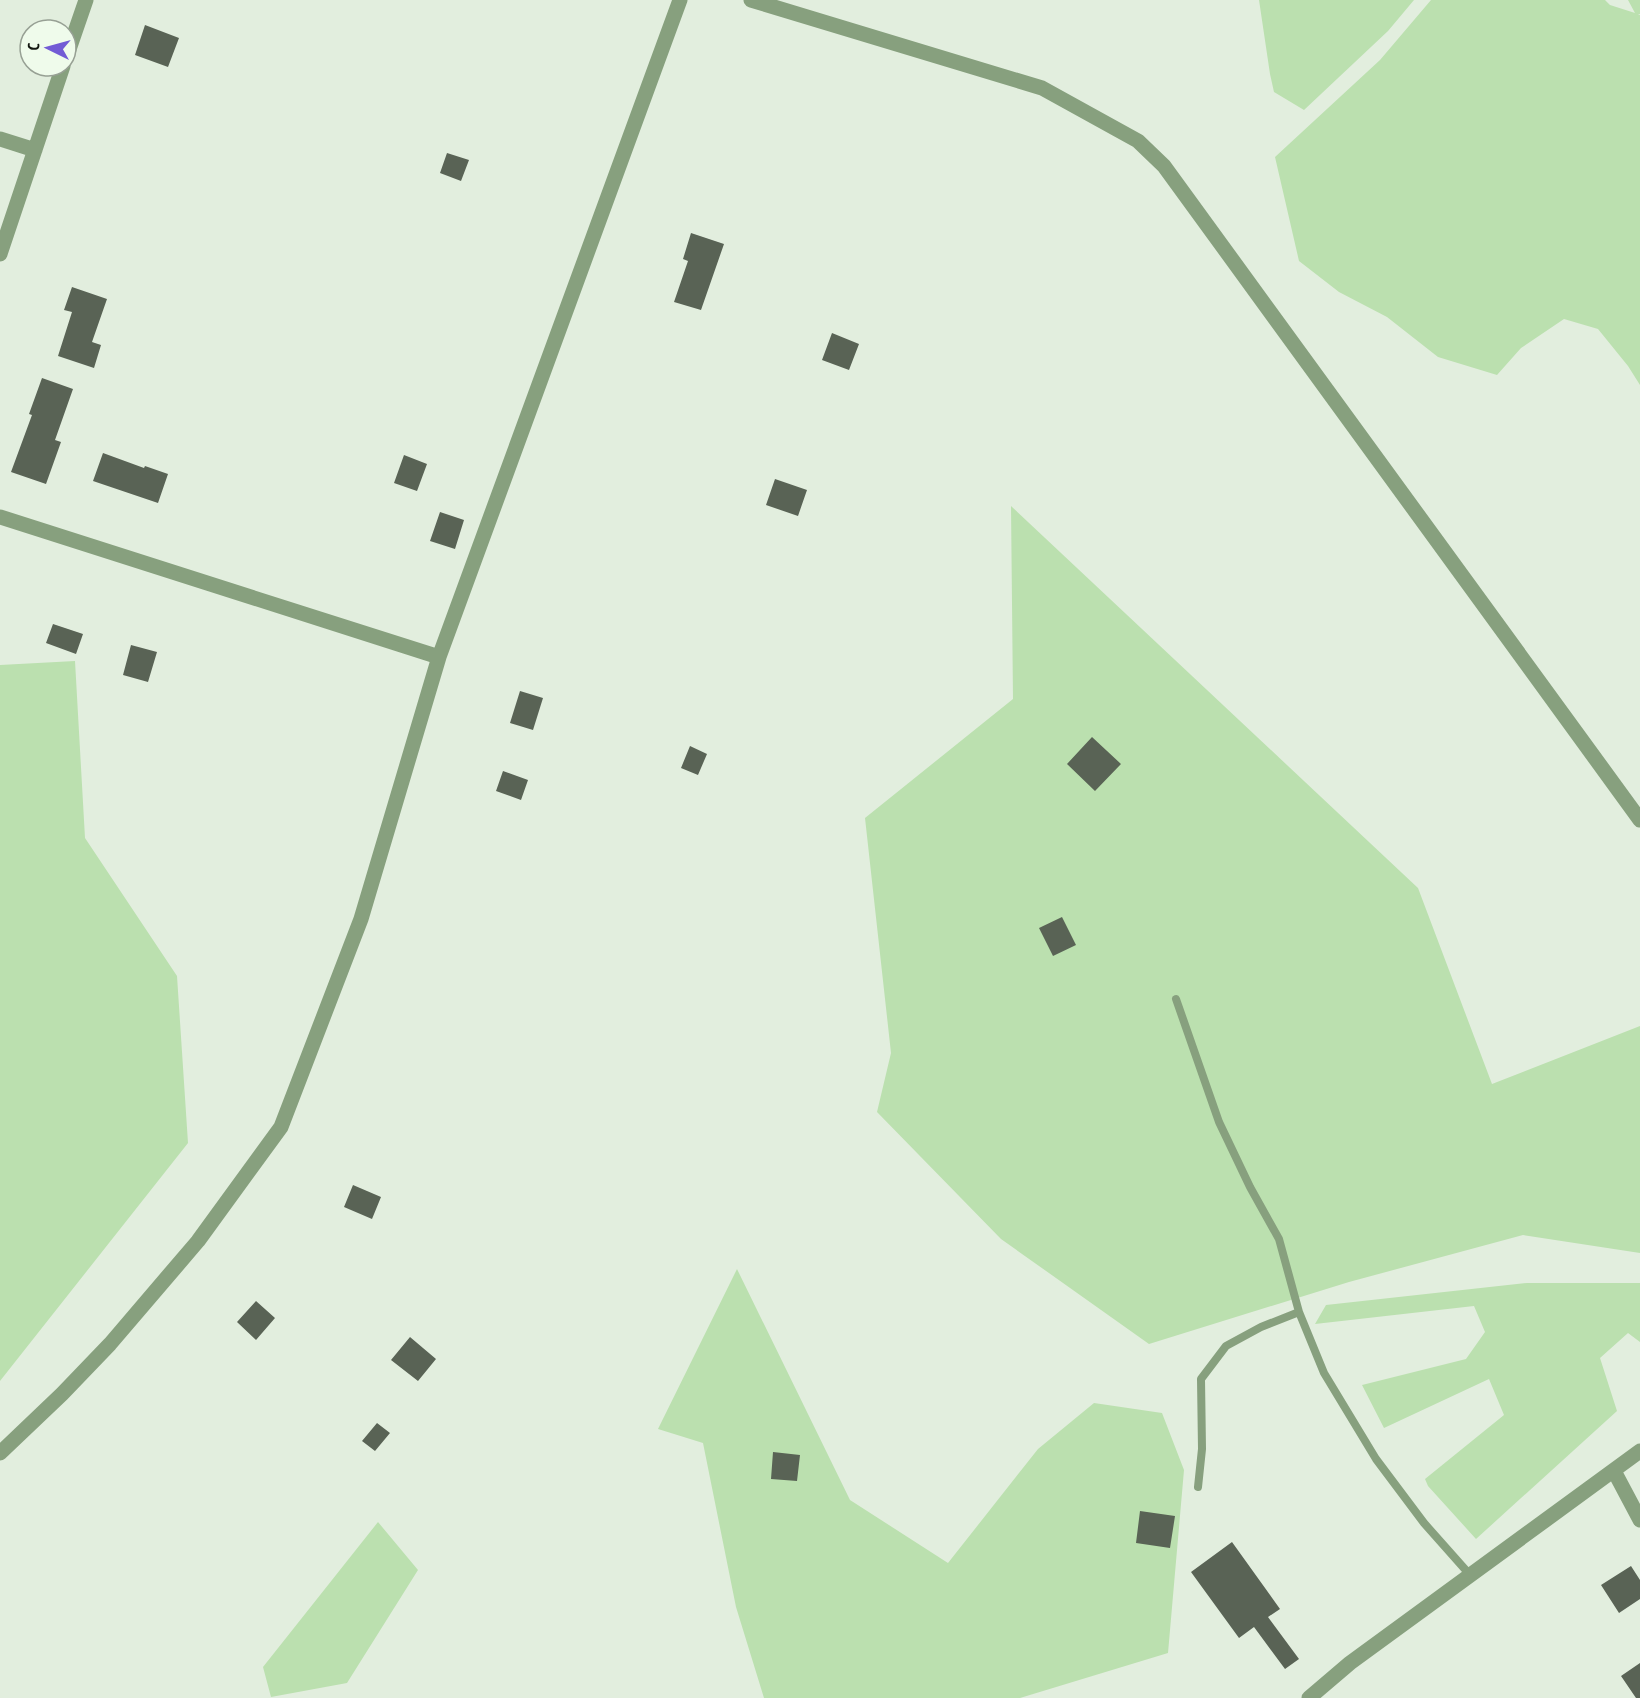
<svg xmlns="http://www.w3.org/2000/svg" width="1640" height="1698" viewBox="0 0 1640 1698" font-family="'PT Sans Narrow',sans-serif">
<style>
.green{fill:#bbe0af}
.building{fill:#596355}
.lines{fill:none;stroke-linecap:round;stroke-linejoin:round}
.service{stroke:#87a07e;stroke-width:8}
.minor{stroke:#87a07e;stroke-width:15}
</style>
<rect width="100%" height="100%" fill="#e2eede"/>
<path class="green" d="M1259,0H1414L1388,31L1304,110L1274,92L1270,74Z
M1431,0H1605L1610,5L1635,13L1628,0H1640V14H1638L1640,15V385L1628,366L1598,329L1564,319L1521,348L1497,375L1438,357L1387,317L1339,292L1299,261L1275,157L1380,60Z
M1011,506L1418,888L1492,1084L1640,1026V1253L1523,1235L1349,1282L1149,1344L1001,1239L877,1112L891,1053L865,818L1013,699Z
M75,661L85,838L177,976L188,1143L0,1381V665Z
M737,1269L850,1500L948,1563L1038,1449L1094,1403L1162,1413L1184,1470L1168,1653L1020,1698H764L736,1607L703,1443L658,1429Z
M1527,1283H1640V1342L1628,1333L1600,1358L1617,1411L1476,1539L1428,1486L1425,1479L1504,1415L1489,1379L1384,1428L1362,1385L1466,1359L1485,1332L1474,1306L1315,1324L1326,1305Z
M378,1522L418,1570L347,1683L271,1697L263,1667Z"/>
<path class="building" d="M145,25L179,38L168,67L135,55Z
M447,153L469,160L461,181L440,173Z
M691,233L724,244L701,310L674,302L688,261L683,259Z
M72,287L107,299L92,342L101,345L94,368L58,356L72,312L64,310Z
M832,333L859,344L849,370L822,360Z
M42,378L73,389L55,440L61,442L46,484L11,472L32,415L29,414Z
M103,453L144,468L145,466L168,474L158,503L93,481Z
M404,455L427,464L417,491L394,483Z
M775,479L807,490L798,516L766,505Z
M440,512L464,520L455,549L430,541Z
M53,624L83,634L76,654L46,643Z
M131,645L157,652L148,682L123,675Z
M520,691L543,698L533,730L510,723Z
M1092,737L1121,764L1095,791L1067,764Z
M690,746L707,754L698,775L681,768Z
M503,771L528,780L521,800L496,791Z
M1062,917L1076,945L1053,956L1039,928Z
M353,1185L381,1197L372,1219L344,1207Z
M256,1301L275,1318L256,1340L237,1322Z
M410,1337L436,1359L418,1381L391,1360Z
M377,1423L390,1433L375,1451L362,1441Z
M773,1452L800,1455L797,1481L771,1479Z
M1140,1511L1175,1516L1170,1548L1136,1543Z
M1232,1542L1280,1609L1268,1617L1299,1659L1285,1669L1254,1627L1239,1638L1191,1572Z
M1631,1566L1640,1580V1599L1619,1613L1601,1585Z
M1640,1663V1698H1636L1621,1676Z"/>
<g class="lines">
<path class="service" d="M1176,999L1219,1122L1250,1187L1279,1239L1299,1312L1324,1373L1376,1459L1424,1523L1471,1576
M1198,1487L1202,1449L1201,1379L1226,1346L1261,1327L1299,1312"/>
<path class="minor" d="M751,0L1042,88L1138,141L1164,166L1640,820
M66,58L86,0
M0,139L35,150
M0,254L63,66
M0,517L439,657
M0,1453L62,1394L110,1344L198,1241L281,1127L361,919L439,657L680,0
M1614,1471L1640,1520
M1309,1698L1350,1663L1640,1451"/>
</g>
<g transform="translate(48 48) rotate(275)"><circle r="28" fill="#effbeb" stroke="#97a094" stroke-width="1.5"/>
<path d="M0-4.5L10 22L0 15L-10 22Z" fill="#725bd5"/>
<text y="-9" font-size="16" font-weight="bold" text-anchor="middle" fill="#131711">С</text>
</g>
</svg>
